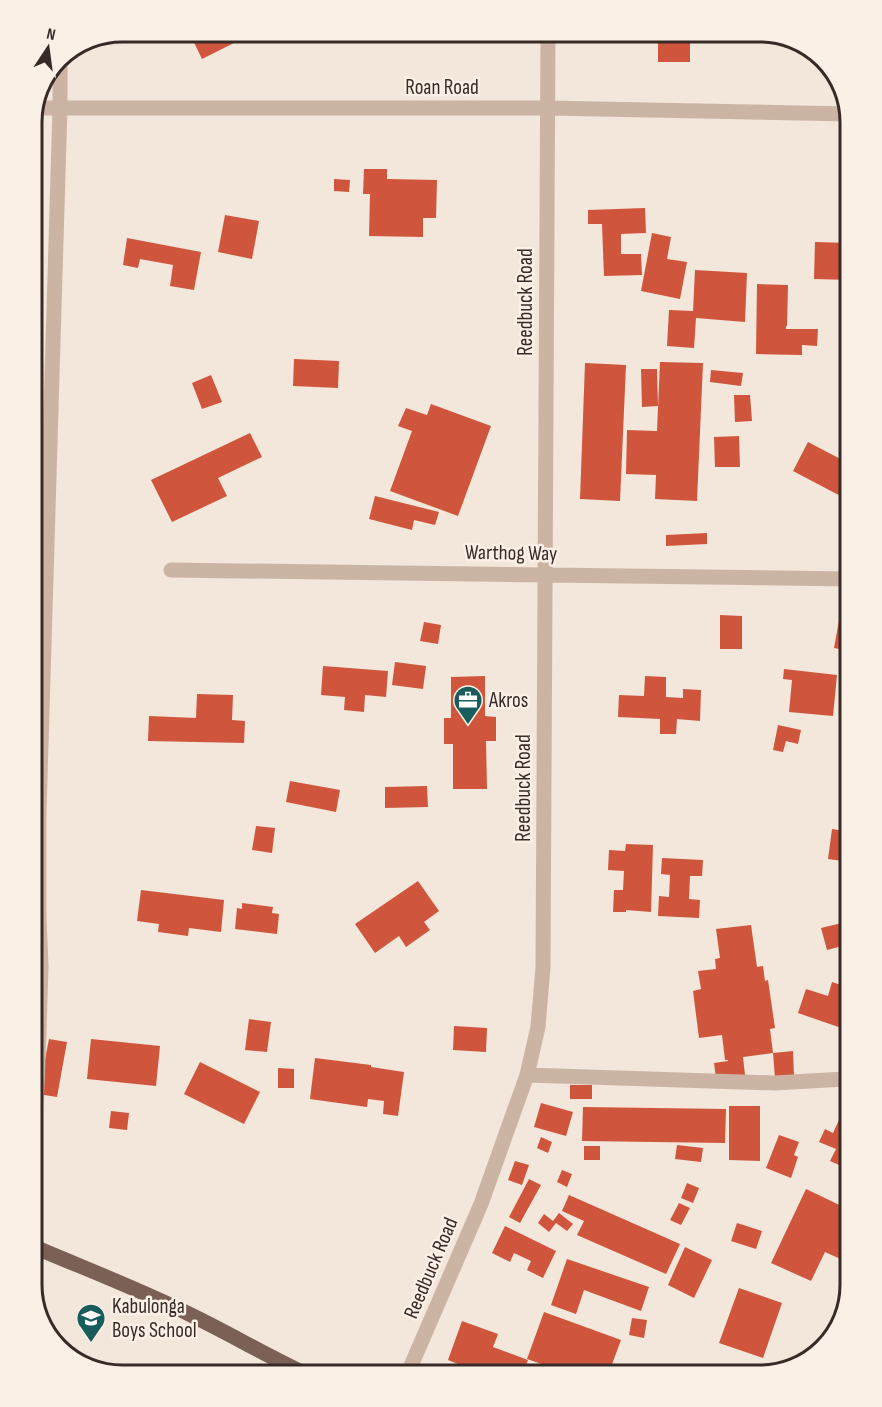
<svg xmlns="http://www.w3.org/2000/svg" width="882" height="1407" viewBox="0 0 882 1407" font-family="'Sofia Sans Condensed',sans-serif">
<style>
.building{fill:#cf563c}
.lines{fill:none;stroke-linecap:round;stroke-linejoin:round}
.minor{stroke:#ccb4a5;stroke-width:15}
.major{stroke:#7b6056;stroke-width:15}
.labels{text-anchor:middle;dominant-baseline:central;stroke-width:5;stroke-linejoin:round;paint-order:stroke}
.street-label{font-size:21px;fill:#382b27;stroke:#fbf0e6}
.poi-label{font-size:21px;fill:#382b27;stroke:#fbf0e6;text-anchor:start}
.rim{fill:none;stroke:#382b27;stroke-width:3}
</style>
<rect width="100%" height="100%" fill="#f3e6da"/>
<path class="building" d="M189,32H231L236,42L202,59Z
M667,32H690V62H658V42L667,43Z
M364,169H387V179L437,180L436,218H423V237L369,236L370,194H363Z
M334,179L350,180L349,192L334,191Z
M645,208L646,233L621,234V254H641L642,275L604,276L602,224H588V210Z
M225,215L259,221L252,259L218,252Z
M32,220L36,221L35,235H32Z
M652,233L671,237L667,259L687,262L680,299L641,291Z
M127,238L201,252L194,290L170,286L173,265L140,259L138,268L123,265Z
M815,242L850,243V280L814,279Z
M695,270L747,273L745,322L696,318L694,348L667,346L669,310L693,311Z
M847,281H850V293H847Z
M757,284L788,285L787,326H786V329H818L817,346L802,345V355L756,354Z
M294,359L339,361L338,388L293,386Z
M660,362L703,363L697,501L655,499L656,475L626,474L627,430L657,431Z
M585,363L626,365L620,501L580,499Z
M641,369H657L658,406L642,407Z
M711,370L743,373L741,386L710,382Z
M211,375L222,402L202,409L192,383Z
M734,395H750L752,421L735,422Z
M431,404L491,426L458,516L390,491L412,431L398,426L406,408L427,415Z
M250,433L262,457L218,478L227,496L172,522L151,480Z
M739,436L740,467H715L714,437Z
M808,442L850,464V501L793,471Z
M375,496L439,512L435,525L414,520L412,530L369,519Z
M707,533V544L666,546V535Z
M842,604L850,606V651L834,648Z
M720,615L742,616V649H720Z
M424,622L441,625L438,644L420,641Z
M395,662L426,666L423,689L392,685Z
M323,666L388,671L386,697L365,695L364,712L344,710L345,697L321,695Z
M784,669L837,675L833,716L789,712L792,680L783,679Z
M485,676V716L496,717V741H486L487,789H453V744H444V718H451V677Z
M645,676L666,677V697L683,698V689L701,690L700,721L677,719L676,734H660V719L618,717L619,695L644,696Z
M197,694L233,695L232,720L245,721L244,743L148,741L149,716L196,718Z
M778,725L801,730L798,744L786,741L783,752L773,750Z
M290,781L340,790L336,812L286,802Z
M427,786L428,807L385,808V787Z
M256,826L275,828L272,853L252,850Z
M832,829L850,832V862L828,859Z
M626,844L653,845L651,912L626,910V912H613L614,890H623L624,871L608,870L609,850L625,851Z
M662,858L703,860L702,876H690L689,899L700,900L699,918L658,916L659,896L669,897L670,875L661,874Z
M418,881L439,911L424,922L430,930L406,947L399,936L375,953L355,924Z
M141,890L224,900L221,932L189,928L188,936L158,932L159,924L137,921Z
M242,903L273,907L272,913L279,914L277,934L235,929L237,908L242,909Z
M850,921V944L827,950L821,928Z
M751,925L757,967L763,966L765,981L768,980L775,1028L770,1029L773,1053L743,1057L745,1075L716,1078L714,1063L728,1061V1060H725L722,1035L699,1038L693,991L701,989L698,971L716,969L715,959L720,958L716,929Z
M832,982L850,988V1031L798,1013L806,989L828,996Z
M249,1019L271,1022L267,1052L245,1050Z
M454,1026L487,1028L486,1052L453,1050Z
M49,1039L67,1042L57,1097L38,1094Z
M91,1039L160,1046L156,1086L87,1079Z
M793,1051L794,1077L775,1078L773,1053Z
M315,1058L371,1065V1067L404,1072L398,1116L383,1114L384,1101L368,1099L367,1107L310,1099Z
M200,1062L260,1092L244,1124L184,1094Z
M278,1068L294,1069V1088H278Z
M570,1085H592V1099H570Z
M541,1103L573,1112L566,1136L534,1127Z
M729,1106H760V1161L729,1160Z
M583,1107L726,1109L725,1143L582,1141Z
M111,1111L129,1113L127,1130L109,1128Z
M839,1120L850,1125V1177L845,1175L848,1169L830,1161L836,1149L819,1142L825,1129L833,1133Z
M779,1135L799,1142L794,1155L798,1157L791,1178L766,1168Z
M541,1137L552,1142L548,1153L537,1148Z
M677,1145L703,1148L701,1162L675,1159Z
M584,1146H600V1160H584Z
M515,1161L529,1165L522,1185L508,1180Z
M562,1170L572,1174L567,1187L557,1182Z
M529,1179L541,1185L520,1223L509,1217Z
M687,1183L699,1188L693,1203L681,1198Z
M806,1189L850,1210V1250L845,1261L825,1252L811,1281L771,1263Z
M569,1195L680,1244L666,1274L577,1235L584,1221L562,1211Z
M679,1203L690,1208L681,1225L670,1220Z
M559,1213L573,1224L567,1231L556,1223L549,1232L538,1223L544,1214L553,1221Z
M737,1223L762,1231L756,1249L731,1241Z
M505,1226L556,1251L543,1278L527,1270L531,1261L514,1253L510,1262L492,1253Z
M685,1247L712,1260L694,1298L668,1285Z
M567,1259L649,1287L641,1311L584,1290L576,1314L551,1305Z
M739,1288L782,1303L763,1358L719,1343Z
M544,1312L621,1340L608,1375H573L527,1359Z
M632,1318L647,1320L644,1338L629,1335Z
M462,1321L498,1334L493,1347L528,1360L522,1375H466L468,1368L448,1360Z
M821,1339L827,1341L814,1353Z"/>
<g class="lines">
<path class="minor" d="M36,108H547L849,114
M171,570L850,579
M527,1075L775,1083L845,1079L850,1077
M32,1159L37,1086L39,1032L41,967L39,917V812L60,108V57
M407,1375L481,1204L527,1075L538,1027L543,967L548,32"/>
<path class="major" d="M32,1246C86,1269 141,1290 193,1316C232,1335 269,1357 308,1375"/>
</g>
<defs>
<g id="office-pin" transform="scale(1.5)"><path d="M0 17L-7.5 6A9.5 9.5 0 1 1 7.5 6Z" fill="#195c5c" stroke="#fbf0e6"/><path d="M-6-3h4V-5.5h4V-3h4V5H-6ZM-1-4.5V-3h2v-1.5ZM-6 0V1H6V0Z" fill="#fff"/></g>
<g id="school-pin" transform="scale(1.5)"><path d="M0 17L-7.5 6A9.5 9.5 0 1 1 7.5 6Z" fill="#195c5c" stroke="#fbf0e6"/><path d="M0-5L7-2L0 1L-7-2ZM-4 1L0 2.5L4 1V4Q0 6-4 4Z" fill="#fff"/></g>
</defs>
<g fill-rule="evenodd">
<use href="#office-pin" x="468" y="700"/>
<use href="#school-pin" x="91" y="1318"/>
</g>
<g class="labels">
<g class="street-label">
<text x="442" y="87">Roan Road</text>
<text transform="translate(525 302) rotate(-90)">Reedbuck Road</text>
<text transform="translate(511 553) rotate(1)">Warthog Way</text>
<text transform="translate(523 788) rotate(-90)">Reedbuck Road</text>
<text transform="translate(431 1268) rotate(-67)">Reedbuck Road</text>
</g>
<g class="poi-label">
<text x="489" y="700">Akros</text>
<text x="112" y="1306">Kabulonga<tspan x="112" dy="24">Boys School</tspan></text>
</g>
</g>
<path d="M0 0H882V1407H0ZM122 42H760A80 80 0 0 1 840 122V1285A80 80 0 0 1 760 1365H122A80 80 0 0 1 42 1285V122A80 80 0 0 1 122 42Z" fill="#fbf0e6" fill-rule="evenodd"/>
<path class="rim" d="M122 42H760A80 80 0 0 1 840 122V1285A80 80 0 0 1 760 1365H122A80 80 0 0 1 42 1285V122A80 80 0 0 1 122 42Z"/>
<g transform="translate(48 48) rotate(13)" stroke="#fbf0e6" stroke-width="4.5" paint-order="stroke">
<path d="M0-4.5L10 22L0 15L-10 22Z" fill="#382b27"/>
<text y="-9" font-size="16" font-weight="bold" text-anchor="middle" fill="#382b27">N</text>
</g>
</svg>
